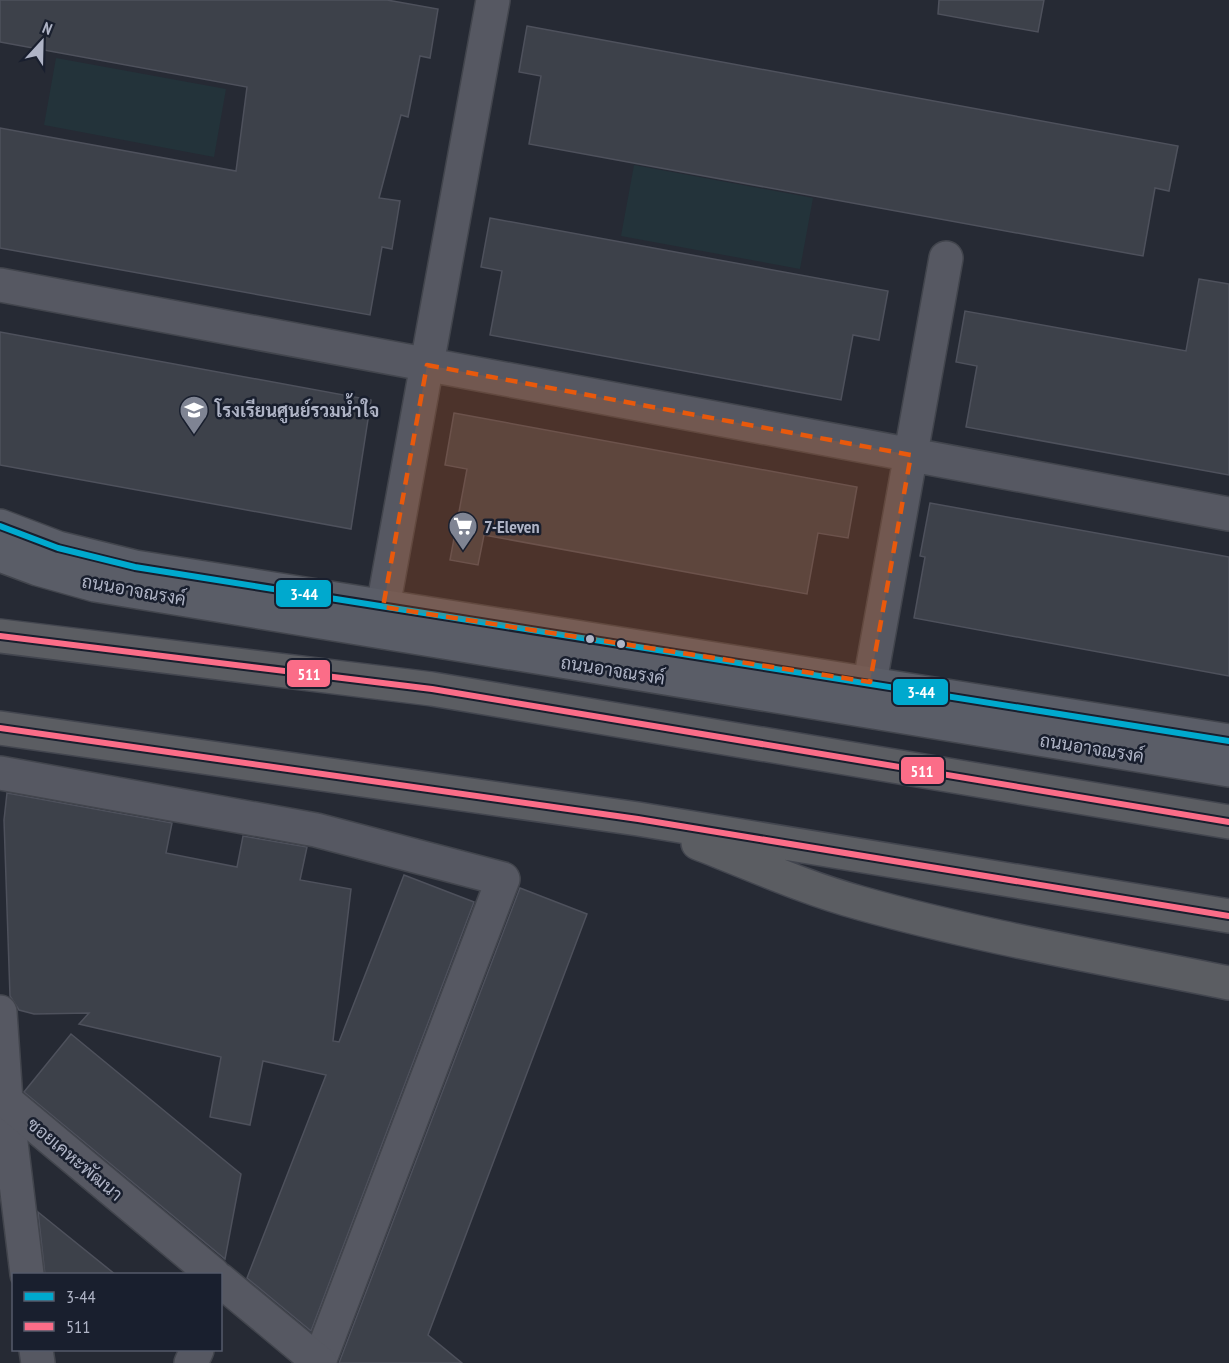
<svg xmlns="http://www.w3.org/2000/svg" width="1229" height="1363" viewBox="0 0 1229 1363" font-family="'PT Sans Narrow',Sarabun,sans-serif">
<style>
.green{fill:#23333a}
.building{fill:#3d414a;stroke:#4e515c;stroke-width:1.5}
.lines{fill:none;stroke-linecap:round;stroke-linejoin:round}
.minor-casing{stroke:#42454d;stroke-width:36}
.tertiary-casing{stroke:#42454d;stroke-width:36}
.secondary-casing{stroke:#42454d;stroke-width:36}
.motorway-casing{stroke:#43464f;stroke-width:36}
.minor{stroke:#565862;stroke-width:33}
.tertiary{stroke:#565862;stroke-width:33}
.secondary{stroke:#5a5d67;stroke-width:33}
.motorway{stroke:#5b5d62;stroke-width:33}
.bus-1-casing{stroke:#191f2e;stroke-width:10}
.bus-2-casing{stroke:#191f2e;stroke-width:10}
.bus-1{stroke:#00a9ce;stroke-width:6}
.bus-2{stroke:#fb6d88;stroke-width:6}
.marked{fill:#e8590c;fill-opacity:0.2;stroke:#e8590c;stroke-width:4.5;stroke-dasharray:12 8;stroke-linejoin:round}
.bus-dot{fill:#afb4c6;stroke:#191f2e;stroke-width:2}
.labels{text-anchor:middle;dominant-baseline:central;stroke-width:5;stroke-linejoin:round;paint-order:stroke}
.poi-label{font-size:18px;font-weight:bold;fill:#afb4c6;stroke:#191f2e;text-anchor:start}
.street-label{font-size:18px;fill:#afb4c6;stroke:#191f2e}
.line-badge{stroke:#191f2e;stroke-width:2}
.badge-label{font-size:16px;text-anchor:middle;font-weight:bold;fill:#fff}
</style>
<rect width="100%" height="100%" fill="#262a34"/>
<path class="green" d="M56,58L226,89L214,157L44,125Z
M634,165L813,198L800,269L621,236Z"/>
<path class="building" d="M0,0H387L438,9L430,58L420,56L408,117L401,115L379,198L400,201L392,249L382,247L370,315L0,248V128L236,171L247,87L0,42Z
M939,0H1044L1038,32L938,14Z
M527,26L1178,146L1169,191L1155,188L1143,256L529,144L541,76L519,72Z
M490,218L888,291L879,340L853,335L841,400L490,335L502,271L481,267Z
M1199,279L1229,284V475L966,427L977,366L956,362L965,311L1186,351Z
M0,332L371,400L351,529L0,465Z
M454,413L857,487L848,538L818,533L807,594L484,535L478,565L450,560L467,469L445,465Z
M930,503L1229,557V676L914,618L925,557L920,556Z
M7,793L172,823L166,853L237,867L243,836L307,847L300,880L351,889L333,1041L339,1042L404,875L474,902L311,1331L247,1278L326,1075L263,1061L250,1125L210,1117L221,1057L79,1024L89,1013L34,1014L19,1010L10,996L4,820Z
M520,888L587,914L428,1335L462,1363H339Z
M71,1034L241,1174L225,1259L24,1092Z
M38,1212L116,1275H45Z"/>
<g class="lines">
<g class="minor-casing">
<path id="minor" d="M0,285L1229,514
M383,607L493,0
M870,682L946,258
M0,773L316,830L503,879L319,1362
M6,1101L27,1274
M36,1350L38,1363
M191,1363L197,1350"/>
</g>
<g class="tertiary-casing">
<path id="tertiary" d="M0,1012L6,1101L213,1274
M220,1280L320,1363"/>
</g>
<g class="secondary-casing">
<path id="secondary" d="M0,526L58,548L135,567L1229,741
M0,555L38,569L95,585L1229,770"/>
</g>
<g class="motorway-casing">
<path id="motorway" d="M0,636L432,689L1229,822
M0,728L638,819L1229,916
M698,843C752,864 805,888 860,903C981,937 1106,958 1229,983"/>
</g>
<use href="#minor" class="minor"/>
<use href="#tertiary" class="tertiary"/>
<use href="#secondary" class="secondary"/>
<use href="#motorway" class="motorway"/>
<g class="bus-1-casing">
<path id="bus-1" d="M0,526L58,548L135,567L1229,741"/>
</g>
<g class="bus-2-casing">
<path id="bus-2" d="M0,636L432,689L1229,822
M0,728L638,819L1229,916"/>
</g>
<use href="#bus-1" class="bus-1"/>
<use href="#bus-2" class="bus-2"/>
</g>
<path class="marked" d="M427,365L911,455L870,682L383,607Z"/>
<defs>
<g id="school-pin" transform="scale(1.5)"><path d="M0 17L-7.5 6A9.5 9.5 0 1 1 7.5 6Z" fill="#7f8493" stroke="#191f2e"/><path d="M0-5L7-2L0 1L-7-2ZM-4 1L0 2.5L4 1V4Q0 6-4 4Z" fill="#fff"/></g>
<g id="supermarket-pin" transform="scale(1.5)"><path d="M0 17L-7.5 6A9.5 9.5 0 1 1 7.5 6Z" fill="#7f8493" stroke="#191f2e"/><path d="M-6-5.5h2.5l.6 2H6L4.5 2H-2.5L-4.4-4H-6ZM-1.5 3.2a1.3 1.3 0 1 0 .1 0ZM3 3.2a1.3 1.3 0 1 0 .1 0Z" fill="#fff"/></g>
</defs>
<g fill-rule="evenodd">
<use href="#school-pin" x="194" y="410"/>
<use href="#supermarket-pin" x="463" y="526"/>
</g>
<g class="bus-dot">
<circle cx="590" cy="639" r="5"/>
<circle cx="621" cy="644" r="5"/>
</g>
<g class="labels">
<g class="poi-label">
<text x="215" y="410">โรงเรียนศูนย์รวมน้ำใจ</text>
<text x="484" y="526">7-Eleven</text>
</g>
<g class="street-label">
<text transform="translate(134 590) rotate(10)">ถนนอาจณรงค์</text>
<text transform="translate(613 670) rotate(9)">ถนนอาจณรงค์</text>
<text transform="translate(1092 748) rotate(9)">ถนนอาจณรงค์</text>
<text transform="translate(75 1159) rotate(40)">ซอยเคหะพัฒนา</text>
</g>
</g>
<g class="line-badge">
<rect x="275" y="579" width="57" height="29" rx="6" fill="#00a9ce"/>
<rect x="286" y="659" width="45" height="29" rx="6" fill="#fb6d88"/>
<rect x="892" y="678" width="57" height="28" rx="6" fill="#00a9ce"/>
<rect x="900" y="756" width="45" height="29" rx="6" fill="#fb6d88"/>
</g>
<g class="badge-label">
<text x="304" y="600">3-44</text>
<text x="309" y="680">511</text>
<text x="921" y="698">3-44</text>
<text x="922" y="777">511</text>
</g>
<rect x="12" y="1273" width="210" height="78" fill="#191f2e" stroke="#555b6b" stroke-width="1.5"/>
<rect x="24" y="1292" width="30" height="9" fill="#00a9ce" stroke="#555b6b" stroke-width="1.5"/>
<text x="66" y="1303" font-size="18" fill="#afb4c6">3-44</text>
<rect x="24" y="1322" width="30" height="9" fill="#fb6d88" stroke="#555b6b" stroke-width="1.5"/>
<text x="66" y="1333" font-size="18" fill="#afb4c6">511</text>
<g transform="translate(42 42) rotate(22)" stroke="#191f2e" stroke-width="4.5" paint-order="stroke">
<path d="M0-4.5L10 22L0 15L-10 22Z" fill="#afb4c6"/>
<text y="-9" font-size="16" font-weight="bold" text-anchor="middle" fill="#afb4c6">N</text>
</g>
</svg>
